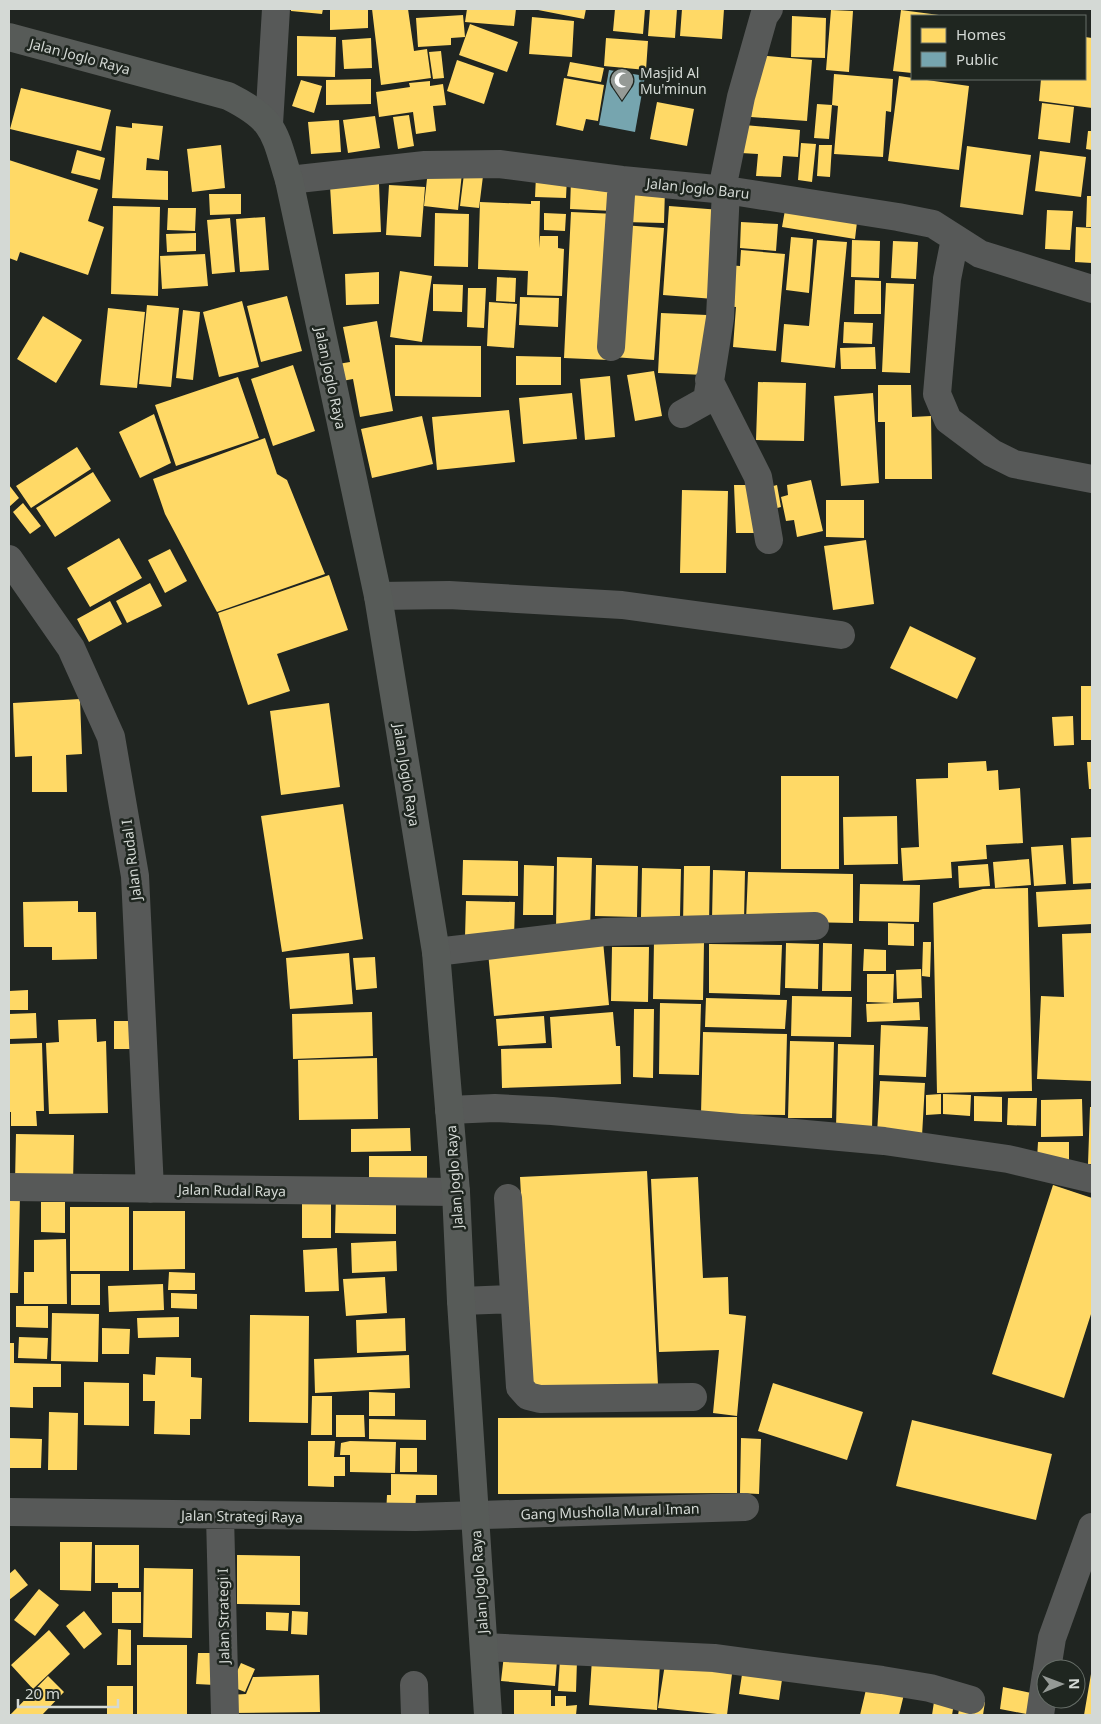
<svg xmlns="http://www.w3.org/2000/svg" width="1101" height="1724" viewBox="0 0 1101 1724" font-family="'Noto Sans',sans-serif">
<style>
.homes{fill:#ffd966}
.public{fill:#76a5af}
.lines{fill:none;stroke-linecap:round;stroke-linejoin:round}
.minor{stroke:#575958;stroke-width:28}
.major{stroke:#575b58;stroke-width:28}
.labels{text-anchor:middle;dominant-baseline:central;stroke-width:5;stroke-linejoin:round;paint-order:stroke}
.street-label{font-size:14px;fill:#d4d9d5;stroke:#1f2620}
.poi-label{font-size:14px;fill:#d4d9d5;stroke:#1f2620;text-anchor:start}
</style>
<rect width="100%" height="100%" fill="#202521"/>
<path class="homes" d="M291,9H323L322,14L291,11Z
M330,9H368V28L330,30Z
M372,9H408L414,51L427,49L431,78L381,85Z
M467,9H516L514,26L465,22Z
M533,9H586L584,19Z
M615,9H645L643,34L613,31Z
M650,9H677L675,38L648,36Z
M682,9H724L722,39L680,36Z
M831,10L853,11L849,72L826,70Z
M901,10L939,15L912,16V73L893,71Z
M463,15L465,37L451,38V45L418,47L416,18Z
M792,16L826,18L825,58L791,57Z
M532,17L574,21L572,57L529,54Z
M470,24L518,42L507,72L459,55Z
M297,36L336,37L335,77L297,76Z
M1085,37L1092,38V108L1039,101L1041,79H1085Z
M371,38L372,68L344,69L342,40Z
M606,38L648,41L646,70L604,66Z
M441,51L444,78L433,79L429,52Z
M756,55L812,60L807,121L751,117Z
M457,60L494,73L484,104L447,91Z
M570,62L604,68L601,82L567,76Z
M834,74L893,79L891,112L886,111L883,157L834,154L838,106L832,105Z
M899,76L969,86L959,170L888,161Z
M564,78L604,85L598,121L586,119L583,131L556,125Z
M371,79V104L326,105V80Z
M301,80L322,86L314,113L292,106Z
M430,81V86L443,84L446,105L433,106L436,131L416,134L413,112L379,117L376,92L410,87L409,83Z
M21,88L111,110L101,151L10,129Z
M657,102L694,109L687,146L650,139Z
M1042,103L1074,107L1070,143L1038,139Z
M817,104L832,105L829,139L814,138Z
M409,115L414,146L398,149L393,117Z
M375,116L380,148L348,153L343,120Z
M339,120L341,152L311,154L308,122Z
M132,123L163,126L159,160L147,158L146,170L168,171V200L112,198L116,126L132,128Z
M744,125L800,130L798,157L783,156L781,177L756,176L758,154L741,153Z
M1088,131H1092V150L1086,149Z
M801,143L816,144L812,182L798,180Z
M221,145L225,188L192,192L187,149Z
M819,145H832L830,177L817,176Z
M967,146L1031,155L1023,215L960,207Z
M77,150L105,158L100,180L71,173Z
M1040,151L1086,157L1081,197L1035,191Z
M9,160L98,189L88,221L104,227L88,275L20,252L17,261L9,258Z
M465,166L484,168L479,208L460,206Z
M428,170L462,173L458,210L424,206Z
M536,176L567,177L566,198L535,197Z
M571,180L614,181L613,211L570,209Z
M379,184L381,232L333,234L330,186Z
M389,185L425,187L421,237L386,235Z
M625,188L665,189L664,223L624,222Z
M209,194H241V214L210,215Z
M1087,196H1092V227H1086Z
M531,201H540L539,248L540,236H558V248L564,249L562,296L527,295L528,271L478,269L480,202L531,204Z
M113,206L160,207L158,296L111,294Z
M669,206L721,210L714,299L663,295Z
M168,208H196L195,231L167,230Z
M785,210L857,222L855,239L782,227Z
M1047,210L1073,211L1070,250L1045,249Z
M571,212L616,214L609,360L564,358Z
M435,213L469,214L468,267L434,266Z
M544,213L566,214L565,231L544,230Z
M265,217L269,270L240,272L236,219Z
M230,218L235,272L212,274L207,220Z
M741,222L778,224L776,251L740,248Z
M622,225L664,228L654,360L613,357Z
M1076,227L1092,228V263L1075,262Z
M196,233V251L167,252L166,234Z
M791,237L813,239L809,293L786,290Z
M817,240L847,242L835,368L781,362L784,324L809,326Z
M852,240L880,241L879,278L851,277Z
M893,241L918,242L916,279L891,278Z
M741,250L785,254L776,351L733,347L736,307L722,306L727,265L740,266Z
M205,254L208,286L162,289L160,256Z
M400,271L432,276L422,342L390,337Z
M379,272V304L346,305L345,274Z
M497,277L516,278L515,302L496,301Z
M855,280L881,281V314H854Z
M886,283L914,284L910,373L882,372Z
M433,284L463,285L462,312L433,311Z
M468,288H486L484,328L467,327Z
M287,296L302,351L261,362L247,306Z
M520,297L559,298L558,327L519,325Z
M242,301L259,367L219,377L203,312Z
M489,302L517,304L514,348L487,346Z
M147,305L179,308L171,387L139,384Z
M108,308L145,312L137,388L100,385Z
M183,310L200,312L193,380L176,378Z
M661,313L707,315L705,375L658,373Z
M43,316L82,340L56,383L17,359Z
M377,321L393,411L360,417L353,379L342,381L338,364L350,362L343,327Z
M844,322L873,323L872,344L843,343Z
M395,345L481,346V397L395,396Z
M875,347L876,369H841L840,348Z
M516,356L561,357V385H516Z
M293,365L315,431L273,446L251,379Z
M654,371L662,416L635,421L627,375Z
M610,376L615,437L585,440L580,379Z
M238,377L259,438L176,466L155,405Z
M758,382L806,383L804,441L756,440Z
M878,385H911L912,417L931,416L932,479H885V422H878Z
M572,393L577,439L523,444L519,398Z
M873,393L879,483L841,486L834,396Z
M509,410L515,462L437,470L432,417Z
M154,414L171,463L140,478L119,432Z
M422,416L433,464L372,478L361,429Z
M265,438L277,474L287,480L325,574L217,612L165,514L153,479Z
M77,447L91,469L31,508L16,486Z
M93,472L111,501L55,537L36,508Z
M811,480L823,531L797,537L794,520L786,521L781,497L788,495L787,485Z
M9,485L19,498L9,507Z
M734,485H758L759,533H736Z
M777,485L781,507L766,511L762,489Z
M682,490L728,491L726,573H680Z
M826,500H864V538L826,537Z
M23,503L41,526L30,534L13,512Z
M119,538L142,578L90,607L67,568Z
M866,540L874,604L833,610L824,546Z
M170,549L187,581L165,593L148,560Z
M329,575L348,630L277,654L290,691L248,705L218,613Z
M150,583L162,606L127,623L116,601Z
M110,601L122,624L89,642L77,619Z
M910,626L976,658L957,699L890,668Z
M1081,686H1092V740H1081Z
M80,699L82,754L66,755L67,792H32V756L15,757L13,703Z
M329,703L340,787L281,795L270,711Z
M1073,716L1074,745L1054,746L1052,717Z
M986,761L987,771L998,770L999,790L1020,788L1023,843L986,845L987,859L951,862L952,878L903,881L901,848L919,847L916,779L948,778V763Z
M1087,762H1092V789H1089Z
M781,776H839V869H781Z
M343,804L363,939L282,952L261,816Z
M897,816L898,864L844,865L843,817Z
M1092,837V883L1073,884L1071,838Z
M1063,845L1066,884L1034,886L1031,847Z
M557,857L592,858L590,931L556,930Z
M1029,859L1031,885L995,888L993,862Z
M463,860L518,861V896L462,895Z
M988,864L990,886L959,888L958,866Z
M524,865L554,866L553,915H523Z
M596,865L638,866L637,917L595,916Z
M684,866H710L709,925H683Z
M642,868L681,869L680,917H641Z
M713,870L745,871L744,921L712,920Z
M748,872L853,874V923L746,921Z
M860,884L920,885L919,922L859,921Z
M1028,888L1032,1091L937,1093L933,903L983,889Z
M1092,889V924L1038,927L1036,892Z
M78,901V912H96L97,959L52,960V947H24L23,902Z
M466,901L515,902L514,938L465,937Z
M888,923L914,924V946L888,945Z
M1092,933V1081L1037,1079L1041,996L1064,997L1062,934Z
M603,941L609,1005L494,1016L488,952Z
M654,941L704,942L703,1000L653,999Z
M923,942H931L930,977L922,976Z
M786,943L819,944L818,989L785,988Z
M823,943L852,944L851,991H822Z
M709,944L782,945L780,995L709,993Z
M612,947H649L648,1002L611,1001Z
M864,949L886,950V971H863Z
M349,953L353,1004L290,1009L286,958Z
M375,957L377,988L356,990L353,958Z
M921,969L922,998L897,999L896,970Z
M867,974H894L893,1003L867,1002Z
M28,990V1010H9V991Z
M792,996L852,997L851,1037L791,1036Z
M706,998L787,1000L785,1029L705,1027Z
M919,1002L920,1020L867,1022L866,1004Z
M660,1003L701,1004L699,1075L659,1074Z
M634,1009H654L653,1078L633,1077Z
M372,1012L373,1056L293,1059L292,1014Z
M613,1012L616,1046H620L621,1084L502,1088L501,1049L552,1048L550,1017Z
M36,1013L37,1038L9,1039V1014Z
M544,1016L546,1043L498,1046L496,1019Z
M96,1019L97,1042L106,1041L108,1113L49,1114L46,1043L59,1042L58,1020Z
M114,1021H136V1049H114Z
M881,1025L928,1027L926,1077L879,1075Z
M703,1032L787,1034L785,1115L701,1114Z
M790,1041L834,1042L832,1118H788Z
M42,1043L44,1111H36L37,1126H11V1112H9V1044Z
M838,1044L874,1045L872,1129L836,1128Z
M377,1058L378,1119L299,1120L298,1060Z
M880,1081L925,1083L922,1136L877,1134Z
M941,1094V1114L926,1115V1095Z
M943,1094L971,1095L970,1116L943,1114Z
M974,1096L1002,1097V1122L974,1121Z
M1008,1098H1037L1036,1126L1007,1125Z
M1082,1099L1083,1136L1041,1137V1100Z
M1090,1107H1092V1164H1088Z
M410,1128L411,1151L351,1152V1129Z
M16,1134L74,1135L73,1183L15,1182Z
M1038,1142H1069V1160L1037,1159Z
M369,1156H427V1188H369Z
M647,1171L658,1385L532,1392L520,1177Z
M698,1177L703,1278L728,1277L729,1314L746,1316L737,1416L713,1413L719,1350L659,1352L651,1179Z
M1053,1185L1092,1198V1311L1064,1398L992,1374Z
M9,1193H20L18,1293H9Z
M336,1193L396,1194V1234L335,1233Z
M331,1195V1238H302V1196Z
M41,1202H65V1233L41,1232Z
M70,1207H129V1271H70Z
M133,1211H185V1269L133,1270Z
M66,1239L67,1304H24V1272H34V1240Z
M396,1241L397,1271L352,1273L351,1243Z
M337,1248L339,1291L305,1292L303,1250Z
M169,1272L195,1273V1290H168Z
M71,1274H100V1305H71Z
M385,1277L387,1313L346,1316L343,1279Z
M163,1284L164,1310L109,1312L108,1286Z
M171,1293L197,1294V1309L171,1308Z
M16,1306H48V1328L16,1327Z
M52,1313L99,1314L98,1362L51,1361Z
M250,1315L309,1316L308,1423L249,1422Z
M179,1317V1337L138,1338L137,1318Z
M405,1318L406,1351L357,1353L356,1320Z
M102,1328L130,1329L129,1354H102Z
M19,1337L48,1338L47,1359L18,1358Z
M9,1343H14V1363L61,1364V1387H33V1408L9,1407Z
M409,1355L410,1388L315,1393L314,1359Z
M156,1357L191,1358V1377L202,1378L201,1419H190V1435L154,1434L155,1401H143V1374L155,1375Z
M84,1382L129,1383V1426L84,1425Z
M773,1383L863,1412L847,1460L758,1431Z
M369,1392L395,1393V1416H369Z
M312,1396H332V1435H311Z
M49,1412L78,1413L77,1470H48Z
M336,1415H364L365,1437H336Z
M737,1417V1493L498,1494V1418Z
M369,1419L426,1420V1440L369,1439Z
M912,1420L1052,1454L1036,1520L896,1486Z
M9,1438L42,1439L41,1468H9Z
M741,1438L761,1439L759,1494L740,1493Z
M308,1441H335L334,1457H345V1476H334V1487L308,1486Z
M350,1441L396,1442L395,1473L350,1472V1455H340L341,1443Z
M400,1448H417V1472H400Z
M391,1474L437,1475V1495H416L415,1515H386L387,1495H391Z
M60,1542H92L91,1591L60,1590Z
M95,1545H139V1588H118V1583H95Z
M237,1555L300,1556V1605L237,1604Z
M144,1568L193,1569L192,1638L143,1637Z
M15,1569L28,1585L9,1600V1574Z
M39,1589L59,1605L35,1636L14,1620Z
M112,1592H141V1623H112Z
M84,1611L102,1634L84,1649L66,1626Z
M292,1611L308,1612L307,1635L291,1634Z
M266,1612L289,1613L288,1631L266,1630Z
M118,1629L131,1630V1665H117Z
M49,1630L70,1654L33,1689L11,1665Z
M137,1645H187V1715H137Z
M198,1653H216L215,1685L196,1684Z
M504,1655L557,1660L555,1686L501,1681Z
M560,1659L577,1660L576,1692L558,1691Z
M592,1659L660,1664L657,1710L589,1705Z
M241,1663L255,1669L245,1692L230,1686Z
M665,1664L732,1674L727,1715L658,1708Z
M743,1668L783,1673L779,1700L739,1694Z
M1091,1674L1092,1715H1084Z
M319,1675L320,1712L230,1713L229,1695L246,1694L253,1677Z
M48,1676L64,1692L42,1715H10Z
M868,1681L905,1690L899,1715H860Z
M107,1686H133V1715H107Z
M1003,1687L1036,1694L1032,1715L1000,1709Z
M514,1690H551V1706H555V1696H566V1706L577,1705L576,1715H514Z
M935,1695L955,1698L952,1715H932Z
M961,1699L985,1702L983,1715H958Z"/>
<path class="public" d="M609,70L645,76L635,132L599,125Z"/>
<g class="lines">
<path class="minor" d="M269,124L276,9
M289,180L425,165L499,164L622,180L726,190L898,217L933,224L980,254L1092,289
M722,189L741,97L764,16L769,9
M955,239L947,279L937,394L948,420L992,453L1014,464L1092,479
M611,347L622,180
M709,380L758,477L769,540
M682,414L707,400L720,318L726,190
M9,559L71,648L111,737L135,876L150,1189
M378,596L449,595L622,605L841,635
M436,952L605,932L815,926
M449,1110L495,1108L552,1111L884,1141L1008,1159L1092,1179
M9,1187L456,1192
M508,1198L520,1387L528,1396L540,1399L693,1397
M461,1301L513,1299
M9,1512L415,1517L745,1507
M220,1516L225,1715
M484,1647L714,1658L882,1680L930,1688L971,1700
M1047,1669L1052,1638L1092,1527
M414,1685L415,1715
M1040,1715L1046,1674"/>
<path class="major" d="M9,37L228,96C276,120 274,132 289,180L378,596L436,952L456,1192L461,1301L488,1715"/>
</g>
<defs>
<g id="mosque-pin" transform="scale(1.25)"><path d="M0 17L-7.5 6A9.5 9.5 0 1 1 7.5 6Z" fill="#959a96" stroke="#1f2620"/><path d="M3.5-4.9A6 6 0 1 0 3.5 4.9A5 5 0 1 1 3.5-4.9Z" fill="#fff"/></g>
</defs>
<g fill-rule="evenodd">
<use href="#mosque-pin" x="622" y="80"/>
</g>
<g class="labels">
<g class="street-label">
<text transform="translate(80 56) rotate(15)">Jalan Joglo Raya</text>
<text transform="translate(698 188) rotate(6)">Jalan Joglo Baru</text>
<text transform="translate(331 378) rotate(78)">Jalan Joglo Raya</text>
<text transform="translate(407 775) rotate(81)">Jalan Joglo Raya</text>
<text transform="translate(131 860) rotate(-97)">Jalan Rudal I</text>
<text transform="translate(454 1177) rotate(-94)">Jalan Joglo Raya</text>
<text transform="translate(232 1190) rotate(1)">Jalan Rudal Raya</text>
<text transform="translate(610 1511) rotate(-2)">Gang Musholla Mural Iman</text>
<text transform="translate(242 1516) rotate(1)">Jalan Strategi Raya</text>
<text transform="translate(479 1582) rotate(-94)">Jalan Joglo Raya</text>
<text transform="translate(223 1616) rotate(-91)">Jalan Strategi I</text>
</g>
<g class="poi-label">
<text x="640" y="72">Masjid Al<tspan x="640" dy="16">Mu'minun</tspan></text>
</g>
</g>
<rect width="1101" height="1724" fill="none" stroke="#d4d9d5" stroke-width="20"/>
<rect x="911" y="15" width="175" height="65" fill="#1f2620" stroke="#676e68"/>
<rect x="921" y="28" width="25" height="15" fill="#ffd966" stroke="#676e68"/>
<text x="956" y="40" font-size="15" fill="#d4d9d5">Homes</text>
<rect x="921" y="52" width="25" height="15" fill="#76a5af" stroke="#676e68"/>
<text x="956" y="65" font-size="15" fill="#d4d9d5">Public</text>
<g transform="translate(1061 1684) rotate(89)"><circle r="24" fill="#1f2620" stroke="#676e68"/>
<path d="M0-4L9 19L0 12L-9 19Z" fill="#959a96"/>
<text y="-8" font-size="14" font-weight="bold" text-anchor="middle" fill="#d4d9d5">N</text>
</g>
<path d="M18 1699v8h100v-8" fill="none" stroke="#d4d9d5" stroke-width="2.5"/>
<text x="25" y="1699" font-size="15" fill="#d4d9d5" stroke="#1f2620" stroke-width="4" paint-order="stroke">20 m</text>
</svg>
